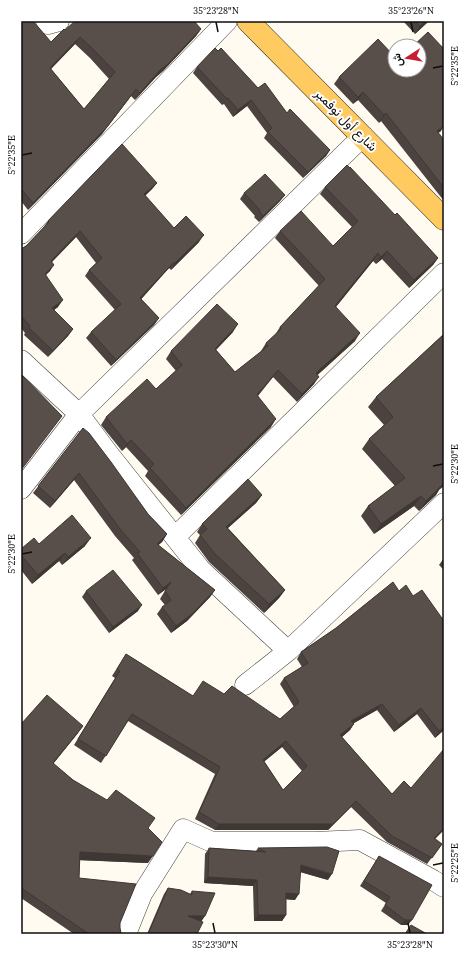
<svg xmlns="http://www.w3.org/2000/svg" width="465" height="955" viewBox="0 0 465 955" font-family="'Source Serif 4',Vazirmatn,serif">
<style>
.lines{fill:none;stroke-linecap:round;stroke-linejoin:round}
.minor-casing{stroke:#414141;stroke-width:21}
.major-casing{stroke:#1f1f1f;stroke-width:23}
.minor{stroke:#fff;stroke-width:20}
.major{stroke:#ffca60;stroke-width:22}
.wall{fill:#4c4340;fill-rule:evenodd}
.shaded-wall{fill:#3e3734}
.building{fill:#584e4a;stroke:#3e3734;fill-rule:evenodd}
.ticks{fill:none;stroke:#0e0e0e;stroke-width:1.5}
.labels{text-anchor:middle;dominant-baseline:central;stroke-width:4;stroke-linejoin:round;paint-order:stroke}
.street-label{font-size:13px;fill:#0e0e0e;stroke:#fff}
.neatline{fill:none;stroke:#0e0e0e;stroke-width:1.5}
.ticks-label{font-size:10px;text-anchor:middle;fill:#0e0e0e}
</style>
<rect width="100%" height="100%" fill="#fffbf0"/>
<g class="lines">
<g class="minor-casing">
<path id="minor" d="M46,21L48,24L59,21
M21,234L227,21
M21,360L79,414L108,453L201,570L288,651L245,685
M21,489L79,414L363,136
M175,537L444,273
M288,651L444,503
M126,934L142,894L183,829L212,842H315L360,840L433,880L444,887"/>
</g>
<g class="major-casing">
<path id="major" d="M248,21L444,219"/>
</g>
<use href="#minor" class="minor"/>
<use href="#major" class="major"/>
</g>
<path class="wall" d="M21,21L51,42L65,30L201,29L196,36L163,71L156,77L135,100L131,96L102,134L28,210L21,201ZM75,44L90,58L109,79L84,109L51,69Z
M403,21H429L415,34Z
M218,51L258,88L330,150L326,156L303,178L264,138L267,133L247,106L233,117L224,104L222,105L193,73L197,67Z
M395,70L441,131L438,133L444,140V201L381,121L379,123L358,100L353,104L334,84L339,77Z
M157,183L152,189L145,196L174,228L199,242L171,270L169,268L141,299L159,318L154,325L111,366L86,338L91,332L115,310L85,276L89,270L96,263L76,237L52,262L50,271L46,275L58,307L54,310L73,329L68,336L48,357L24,335L25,333L21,328V249L26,246L43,228L48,221Z
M325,187L395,215L438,258L433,265L409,288L382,259L376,264L373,261L336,307L355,341L317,375L314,384L297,402L273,377L258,396L271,427L181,515L145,476L148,471L126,447L122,451L101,425L106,417L156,389L176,371L166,359L171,351L233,332L216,350L235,372L261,352V351L266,343L275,335L280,327L319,286L275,238L280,231L333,246L352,227L320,194Z
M244,193L285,195L280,201L259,222L254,217L255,216L240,199Z
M444,334L439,490L436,495L419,511L414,506L374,534L361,516L368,506L395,486L362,449L369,439L384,425L368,407L376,397Z
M83,428L148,514L167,534L162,542L158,545L215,590L210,597L187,621L171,633L157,614L162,607L165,605L160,599L166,589L158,595L132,560L134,558L115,536L74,480L50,508L33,493Z
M262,495L256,503L228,528L285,590L279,598L264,613L209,562L195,543L200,535L197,532L202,524Z
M39,544L85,546L62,565L59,561L32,584L21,570V549Z
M444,558V570L439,565Z
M393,582L444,730L435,738L417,714L394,732L377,710L354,723L350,730L342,737L392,794L435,839L442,844L427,864L387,842L351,807L328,830H215L195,819L215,774L128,721L101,763L74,745L115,678L112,676L126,654L193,696L224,694L280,719L294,707L280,684L284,678L302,667L297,659L301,652L336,628ZM282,747L302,771L283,790L264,761Z
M86,591L138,611L109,633L82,597Z
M21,722L78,733L53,764L73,780L148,828V863L80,860L79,878L120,923V928L121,934H74L21,898Z
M209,848L256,851L258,848L328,880L300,872L295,900L286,899V915L282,921H254L253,886L204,883L205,854Z
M379,856L408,925H401L381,911L386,903L360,886Z
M168,888L190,894L192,891L201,921L197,934H147L164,894Z"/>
<path class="shaded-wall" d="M426,21H429L415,34L420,26Z
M201,29L196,36L163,71L156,77L135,100L140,93L160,70Z
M80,37L75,44L45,75L50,68Z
M136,89L102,134L28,210L33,203Z
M363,92L358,100L353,104L358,97Z
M251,100L247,106L233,117L238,110Z
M386,113L381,121L379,123L384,115Z
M444,125V126L441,131L432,138L437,131Z
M330,150L326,156L303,178L308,172Z
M157,183L152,189L139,201L144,194Z
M285,195L280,201L259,222L263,216Z
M80,231L76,237L46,268L51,261Z
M204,235L199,242L171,270L175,263Z
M387,251L382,259L376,264L381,257Z
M378,253L373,261L330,314L335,306Z
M438,258L433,265L409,288L414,280Z
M174,262L169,268L136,305L140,298Z
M54,265L50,271L40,280L45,274Z
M63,300L58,307L47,315L52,308Z
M159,318L154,325L111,366L116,360Z
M238,324L233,332L210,356L215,349Z
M73,329L68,336L48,357L53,351Z
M360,333L355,341L311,381L316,373Z
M278,370L273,377L252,402L257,395Z
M319,377L314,384L297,402L302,394Z
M276,419L271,427L181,515L186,508Z
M131,440L126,447L122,451L127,444Z
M79,473L74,480L50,508L55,501Z
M444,482V486L439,490L436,495L419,511L426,501Z
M262,495L256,503L220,535L226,527Z
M421,496L414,506L374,534L381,524Z
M167,534L162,542L152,551L157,544Z
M91,538L85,546L62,565L68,557Z
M65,553L59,561L32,584L38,575Z
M171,582L166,589L158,595L163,588Z
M215,590L210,597L187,621L171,633L176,626Z
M285,590L279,598L264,613L269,604Z
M142,605L138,611L109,633L113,627Z
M382,704L377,710L347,727L351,721Z
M421,708L417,714L394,732L399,725Z
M354,724L350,730L336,742L340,735Z
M83,726L78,733L48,770L53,763Z
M444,728V730L435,738L439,731Z
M286,741L282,747L259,766L263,760Z
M356,801L351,807L328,830H215L219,824Z
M444,828V830L429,845L434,838Z
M80,852L153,856L148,863L75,860Z
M301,865L332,874L328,880L297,871Z
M208,877L257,880L253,886L204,883Z
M286,893L299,894L295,900L282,899Z
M258,915H286L282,921H254Z
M188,916H205L201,922Z
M405,920H412L408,925H401Z"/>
<path class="building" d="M21,21H33L51,42L64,29L65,30L75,21H194L201,29L168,64L160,70L140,93L136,89L107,127L33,203L21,189ZM80,37L95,51L115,72L84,109L50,68Z
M415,21H426L420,26Z
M428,32L444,49V125L437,131L444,140V188L386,113L384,115L363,92L358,97L339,77L378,39L395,57V70H419V46H413Z
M215,48L218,51L221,48L258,88L265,83L287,113L290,109L330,150L308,172L268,132L272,128L251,100L238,110L228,98L227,99L197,67Z
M122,144L157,183L144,194L174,228L186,216L204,235L175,263L174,262L140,298L159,318L116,360L91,332L121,304L89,270L102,258L80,231L51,261L54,265L45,274L63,300L52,308L73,329L53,351L29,328L30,326L21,316V249L26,246L49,222L48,221Z
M347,165L350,168V167L395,215L397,213L438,258L414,280L387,251L381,257L378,253L335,306L360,333L316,373L319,377L302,394L278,370L257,395L276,419L186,508L150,468L154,464L131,440L127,444L106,417L147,379L156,389L182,365L171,351L217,304L238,324L215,349L235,372L268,346L266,343L281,329L280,327L325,279L280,231L301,211L333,246L358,221L325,187Z
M265,174L285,195L263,216L259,211L260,210L244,193Z
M444,334V482L443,483V484L426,501L421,496L381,524L368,506L405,478L369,439L393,417L376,397Z
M21,374L62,416L21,470Z
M83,428L89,433L111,462L148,514L167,534L157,544L215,590L192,614L176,626L162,607L171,600L165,591L171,582L163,588L137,553L140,552L120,529L79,473L55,501L38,486Z
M248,479L262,495L226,527L285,590L269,604L215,554L200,535L207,529L202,524Z
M72,515L91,538L68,557L65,553L38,575L21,555V549L34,538L39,544Z
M113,570L142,605L113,627L86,591Z
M393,582L399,591L406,585L413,596L422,590L444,621V728L439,731L421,708L399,725L382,704L351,721L354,724L340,735L392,794L404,781L411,788L444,749V828L434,838L442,844L432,858L392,836L356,801L333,824H219L199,812L220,767L132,714L106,756L78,739L120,671L117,669L126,654L193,696L203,681L224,694L232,686L280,719L299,702L284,678L308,663L301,652L336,628ZM286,741L307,766L283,790L263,760Z
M47,695L83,726L53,763L73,780L107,800L116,790L155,818L148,828L162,842L153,856L80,852L79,878L136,884L120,923V928L121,933V934H89L21,888V722L22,723Z
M327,847L339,851L332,874L301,865L299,894L286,893V915H258L257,880L208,877L209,848L266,852L258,848Z
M379,856L432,885L412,920H405L385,905L390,897L364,881Z
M168,888L181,890L192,895V891L215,893L205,916H188L203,922L197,934H148Z
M411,925L427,934H405Z
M444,930V934H441Z"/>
<path class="ticks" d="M216,22L218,32M411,22L413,32M433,68L443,66M22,155L32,153M433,466L443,464M22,554L32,552M433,865L443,863M213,923L215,933M408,923L410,933"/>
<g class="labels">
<g class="street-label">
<text transform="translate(346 120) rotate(45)">شارع أول نوفمبر</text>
</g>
</g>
<rect width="465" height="955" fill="none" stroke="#ffffff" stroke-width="44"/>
<g transform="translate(407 58) rotate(258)"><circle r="19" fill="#ffffff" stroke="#9f9f9f"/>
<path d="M0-3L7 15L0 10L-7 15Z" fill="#c91c33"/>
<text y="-6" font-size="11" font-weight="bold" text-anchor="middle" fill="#0e0e0e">ش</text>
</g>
<rect x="22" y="22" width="421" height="911" class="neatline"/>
<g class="ticks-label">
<text x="216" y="14">35°23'28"N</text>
<text x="411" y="14">35°23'26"N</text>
<text transform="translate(454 66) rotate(-90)" y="4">5°22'35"E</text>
<text transform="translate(11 155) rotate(-90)" y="4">5°22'35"E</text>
<text transform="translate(454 464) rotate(-90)" y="4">5°22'30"E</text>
<text transform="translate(11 554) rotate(-90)" y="4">5°22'30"E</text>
<text transform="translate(454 863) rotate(-90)" y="4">5°22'25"E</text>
<text x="215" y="948">35°23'30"N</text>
<text x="410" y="948">35°23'28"N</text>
</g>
</svg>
